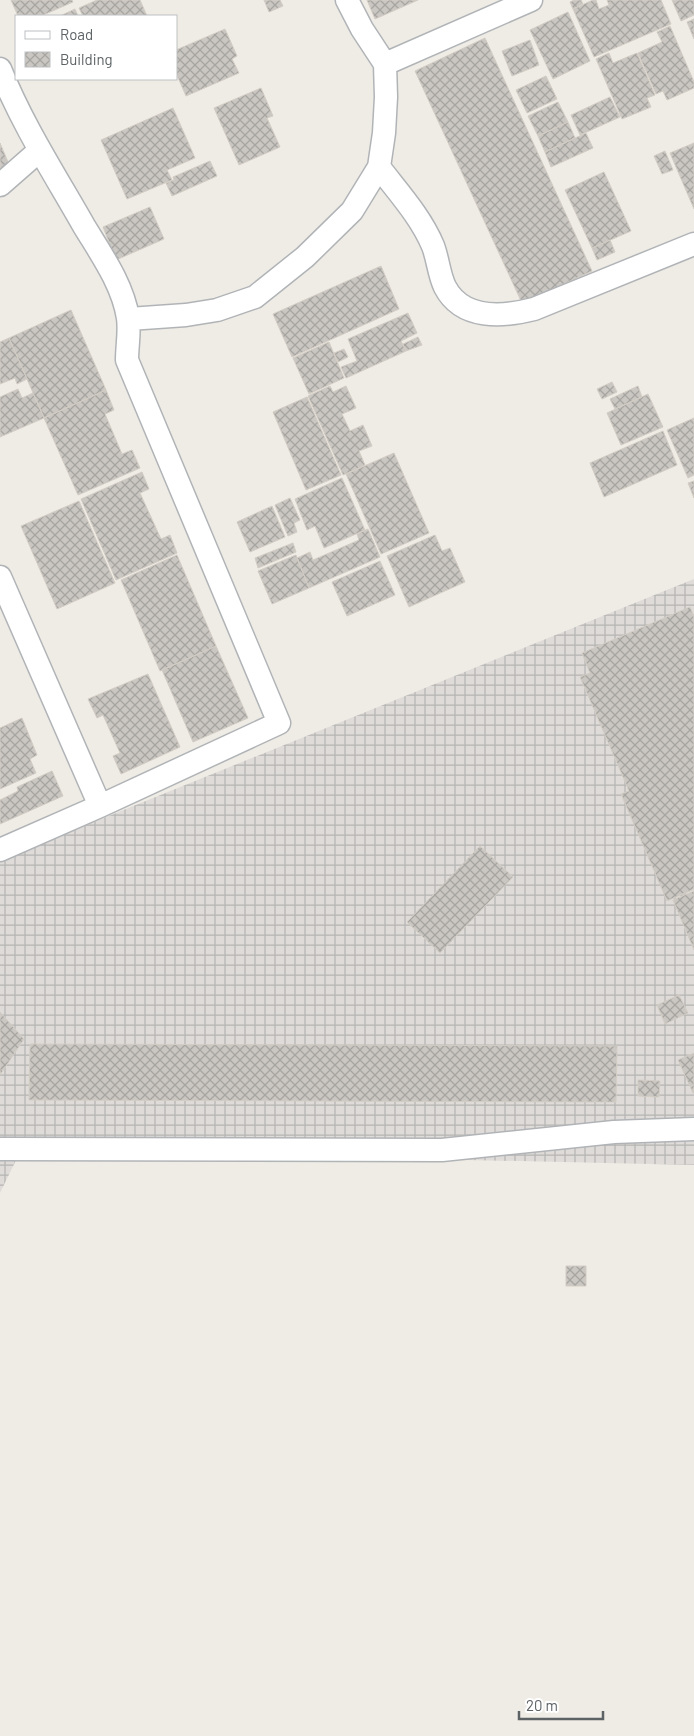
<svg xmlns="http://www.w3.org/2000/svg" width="694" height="1736" viewBox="0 0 694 1736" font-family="Barlow,sans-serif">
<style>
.industrial{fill:url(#industrial-grid)}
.building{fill:url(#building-cross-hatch);stroke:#d3cdc4}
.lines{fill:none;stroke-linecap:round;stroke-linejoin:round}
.minor-casing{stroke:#b1b4b7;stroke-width:25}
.minor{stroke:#fff;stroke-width:22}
</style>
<defs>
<pattern id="industrial-grid" width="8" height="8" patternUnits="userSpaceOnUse" patternTransform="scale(1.25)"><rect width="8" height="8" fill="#dedbd8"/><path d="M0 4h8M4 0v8" fill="none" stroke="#b7b5b3"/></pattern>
<pattern id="building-cross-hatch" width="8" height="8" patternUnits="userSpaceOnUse" patternTransform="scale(1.25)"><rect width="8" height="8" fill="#cac7c2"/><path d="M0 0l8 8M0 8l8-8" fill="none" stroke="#a7a5a1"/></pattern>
</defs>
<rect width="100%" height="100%" fill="#efece6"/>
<path class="industrial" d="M694,579V1165L21,1150L0,1193V860Z"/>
<path class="building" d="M11,0H72L73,2L41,16H18Z
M97,0H140L147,16H83L79,8Z
M264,0H280L283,6L269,12Z
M367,0H418L375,19Z
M574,0H581L583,4L573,9L570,2Z
M593,0H596L599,9L609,5L607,0H661L671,24L594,57L573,9Z
M672,0H694V15L681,21Z
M75,9L78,16H60Z
M568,12L590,61L553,79L530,30Z
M694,19V39L687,22Z
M670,26L694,82V88L667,100L663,91L656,94L638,53L662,42L657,32Z
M225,29L237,56L232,59L239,73L186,96L176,73V50Z
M485,38L592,271L522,303L415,71Z
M530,40L539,65L512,76L502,51Z
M609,53L613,63L637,53L655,95L647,98L651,107L622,119L596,59Z
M546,76L557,99L527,113L516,90Z
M261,88L273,116L267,118L280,147L239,165L214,108Z
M610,97L620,117L580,135L571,115Z
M558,102L568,122L538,136L528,116Z
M173,108L195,158L167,170L172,180L127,199L101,140Z
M568,122L575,138L545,152L538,136Z
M586,133L593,148L551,167L545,152Z
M0,143L11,169L0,174Z
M694,143V209L670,153Z
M665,151L673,170L662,174L654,156Z
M210,161L217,176L172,196L166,183L174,180L173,177Z
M604,172L631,231L592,248L565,190Z
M150,207L164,239L116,260L103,227Z
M610,240L615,252L597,260L592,248Z
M381,266L399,309L292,357L273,314Z
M71,310L106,390L44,418L9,338Z
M408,313L417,333L401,341L406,351L346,378L341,367L357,361L348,339Z
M418,337L422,345L406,351L403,344Z
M9,338L27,379L17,384L15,378L0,384V342Z
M329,342L344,378L309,394L293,358Z
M344,349L348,357L338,362L334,353Z
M612,382L617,392L602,399L597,389Z
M330,386L333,392L346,386L356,408L342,414L350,431L363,425L372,446L359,451L365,465L343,475L308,396Z
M638,386L642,397L615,409L610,399Z
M18,389L22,398L33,393L44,418L0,437V397Z
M106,390L114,410L105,414L122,454L132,450L140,468L78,495L44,418Z
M648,394L663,427L621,445L607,413Z
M307,397L341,475L306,490L273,412Z
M694,418V475L688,478L667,430Z
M663,431L677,465L604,497L590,463Z
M394,453L429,533L381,554L346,474Z
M142,472L149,489L140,493L161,539L170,535L177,553L116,580L81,499Z
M342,478L365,530L324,548L315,526L307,530L295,499Z
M694,481V498L688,483Z
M290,498L300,520L294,523L297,532L288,536L275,505Z
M79,501L115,583L57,609L21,526Z
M272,506L285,537L250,552L237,522Z
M368,529L380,557L309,588L297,558L310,552L313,560L359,540L357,534Z
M435,535L442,551L450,548L465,582L409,607L387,556Z
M293,543L296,552L258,568L255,558Z
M177,555L216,646L160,671L121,580Z
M296,555L309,588L272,604L258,571Z
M380,561L395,595L347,616L332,582Z
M690,607L694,617V889L667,901L621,794L629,791L580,677L590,673L582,653Z
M216,646L248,718L193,742L162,670Z
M148,674L180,747L121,774L113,756L120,753L103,715L97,718L88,699Z
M22,718L37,755L30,759L36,773L0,789V728Z
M52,771L63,796L0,824V800L18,791L17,787Z
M480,846L513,877L440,953L407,922Z
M694,891V950L673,900Z
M679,995L688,1013L665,1024L657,1005Z
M0,1012L24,1039L0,1075Z
M30,1044L617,1046L616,1102L29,1100Z
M694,1053V1093H693L678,1060Z
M638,1080L660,1081L659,1097L638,1096Z
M566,1266H586V1286H566Z"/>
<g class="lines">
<g class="minor-casing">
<path id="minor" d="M385,64L531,0
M0,69C22,124 55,175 84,226C101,254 123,285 128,318C130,331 127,346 127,360L279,723L100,806L0,850
M379,167C398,192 421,217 433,246C438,259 439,275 445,287C462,320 503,317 534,309L694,244
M0,185L40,150
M129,319L186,315L217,310L255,297L305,257L352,211L379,167L384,133L386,97L385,64L362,29L347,0
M0,577L100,806
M0,1149L442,1150L614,1132L694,1129"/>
</g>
<use href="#minor" class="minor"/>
</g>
<rect x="15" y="15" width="162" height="65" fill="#ffffff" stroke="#bec0c1"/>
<rect x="25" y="31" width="25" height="8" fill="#ffffff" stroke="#bec0c1"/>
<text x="60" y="40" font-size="15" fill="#5d6265">Road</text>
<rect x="25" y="52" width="25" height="15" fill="url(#building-cross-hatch)" stroke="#bec0c1"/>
<text x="60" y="65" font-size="15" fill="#5d6265">Building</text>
<path d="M519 1711v8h84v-8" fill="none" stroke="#5d6265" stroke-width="2.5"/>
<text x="526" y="1711" font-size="15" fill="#5d6265" stroke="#ffffff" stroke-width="4" paint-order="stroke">20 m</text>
</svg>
